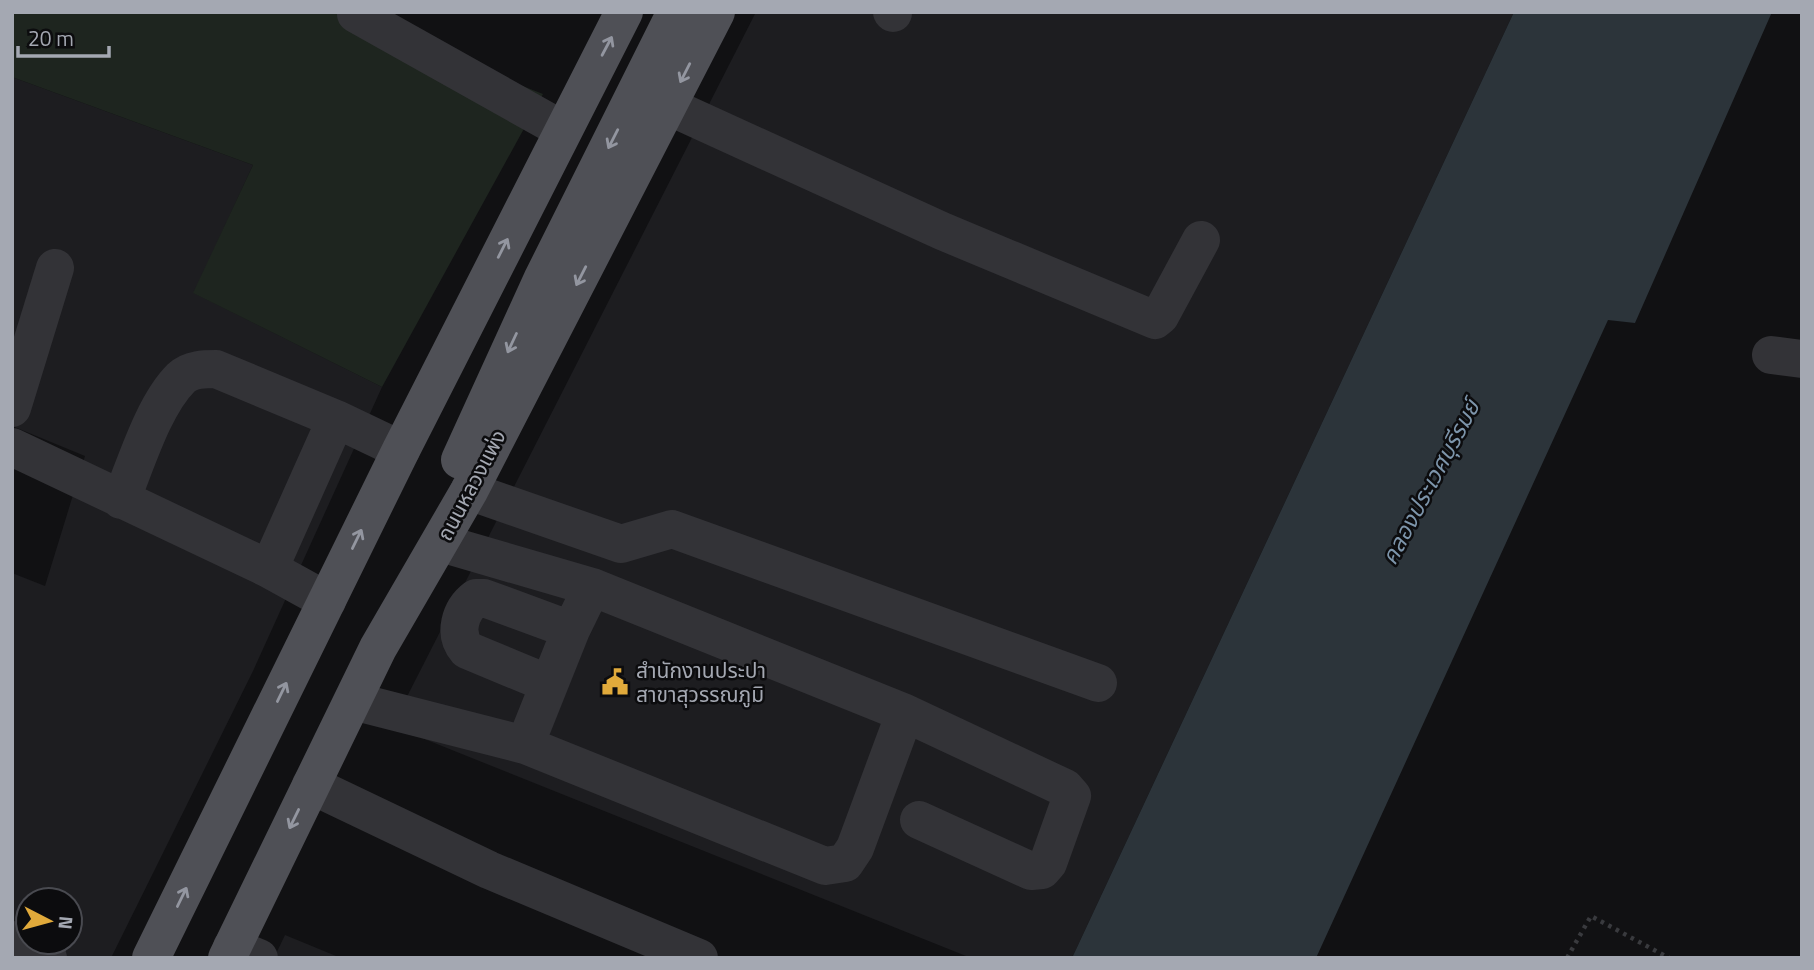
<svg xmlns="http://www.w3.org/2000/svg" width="1814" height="970" viewBox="0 0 1814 970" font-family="'Titillium Web','Noto Sans Thai',sans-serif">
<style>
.built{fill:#1d1d20;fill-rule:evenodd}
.green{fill:#1e251f}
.water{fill:#2c343a}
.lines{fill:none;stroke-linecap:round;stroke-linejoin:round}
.path{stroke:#393a3e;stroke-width:4.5;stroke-dasharray:3.5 5;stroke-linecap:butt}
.minor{stroke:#333337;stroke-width:38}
.major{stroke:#4f5056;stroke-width:38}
.oneway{stroke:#9396a0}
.labels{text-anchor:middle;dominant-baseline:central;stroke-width:5;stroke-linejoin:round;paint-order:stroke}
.street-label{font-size:21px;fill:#a4a8b2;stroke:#0c0c0e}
.poi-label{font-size:21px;fill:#a4a8b2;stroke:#0c0c0e;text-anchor:start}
.water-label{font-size:23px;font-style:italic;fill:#7d95ab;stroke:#0c0c0e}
</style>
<rect width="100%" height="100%" fill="#111113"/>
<path class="built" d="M756,12H1514L1072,958H971L392,726Z
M12,77L253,165L194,293L382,387L253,671L111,958H12V573L45,586L85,456L12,426ZM28,900H70V942H28Z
M285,935L341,958H274Z"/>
<path class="green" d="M12,12H335L543,94L382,387L193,293L253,165L12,77Z"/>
<path class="water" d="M1514,12H1772L1635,323L1608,320L1316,958H1072Z"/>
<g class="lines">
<path class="path" d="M1567,958L1591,916L1669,958"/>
<path class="minor" d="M892,12L893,13
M356,14L563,130
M668,106L942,231L1155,320L1160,316L1201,240
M1771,355L1802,359
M12,408L55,268
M336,419L401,450
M12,447L269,569L327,601
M469,491L621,544L672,529L1098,683
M121,500C136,464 153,406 181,378C190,369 205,369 216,369L336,419L269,569
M441,543L592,587L905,713L1065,788L1072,796L1048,863L1042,870L1031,871L919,820
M549,684L467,650C453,634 460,610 476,598H484L571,630L592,587
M353,701L525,745L825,866L845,863L855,848L905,713
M525,745L571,630
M311,785L489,870L699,958
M12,940L48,958
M232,947L259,958"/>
<path class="major" d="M460,460L543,278L676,12
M151,958L401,450L624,12
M227,958L378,648L469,491L716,12"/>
</g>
<defs><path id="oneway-shaft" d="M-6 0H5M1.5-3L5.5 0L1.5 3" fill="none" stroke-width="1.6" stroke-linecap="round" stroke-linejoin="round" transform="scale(1.75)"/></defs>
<g class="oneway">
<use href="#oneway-shaft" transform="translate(607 46) rotate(-62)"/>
<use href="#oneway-shaft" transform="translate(685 73) rotate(117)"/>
<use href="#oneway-shaft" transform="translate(613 139) rotate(117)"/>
<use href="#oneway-shaft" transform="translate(503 248) rotate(-63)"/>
<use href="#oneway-shaft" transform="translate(581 276) rotate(117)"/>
<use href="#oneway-shaft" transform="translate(512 343) rotate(115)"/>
<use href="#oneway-shaft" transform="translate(357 539) rotate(-64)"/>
<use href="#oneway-shaft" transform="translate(282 692) rotate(-64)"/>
<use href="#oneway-shaft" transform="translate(294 819) rotate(116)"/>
<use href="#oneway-shaft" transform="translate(182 897) rotate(-64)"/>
</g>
<defs>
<g id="civic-bare" transform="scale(2.1)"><path d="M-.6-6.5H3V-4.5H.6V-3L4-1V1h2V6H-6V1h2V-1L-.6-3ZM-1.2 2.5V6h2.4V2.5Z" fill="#e1aa3b" stroke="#0c0c0e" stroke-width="2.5" paint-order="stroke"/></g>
</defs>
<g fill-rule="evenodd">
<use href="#civic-bare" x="615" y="682"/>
</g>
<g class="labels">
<g class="street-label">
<text transform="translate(471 485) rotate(-62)">ถนนหลวงแพ่ง</text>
</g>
<g class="poi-label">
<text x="636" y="670">สำนักงานประปา<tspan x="636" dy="24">สาขาสุวรรณภูมิ</tspan></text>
</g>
<g class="water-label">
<text transform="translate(1430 482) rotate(-62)">คลองประเวศบุรีรมย์</text>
</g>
</g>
<rect width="1814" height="970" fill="none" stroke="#a4a8b2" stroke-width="28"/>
<g transform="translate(49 921) rotate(96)"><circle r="33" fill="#0c0c0e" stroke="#494a50" stroke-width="2"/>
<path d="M0-5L12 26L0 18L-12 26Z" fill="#e1aa3b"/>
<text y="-10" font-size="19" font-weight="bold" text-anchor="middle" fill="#a4a8b2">N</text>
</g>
<path d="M18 46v10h91v-10" fill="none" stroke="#a4a8b2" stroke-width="3.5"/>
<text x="28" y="46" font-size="21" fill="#a4a8b2" stroke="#0c0c0e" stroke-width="5" paint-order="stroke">20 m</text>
</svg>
